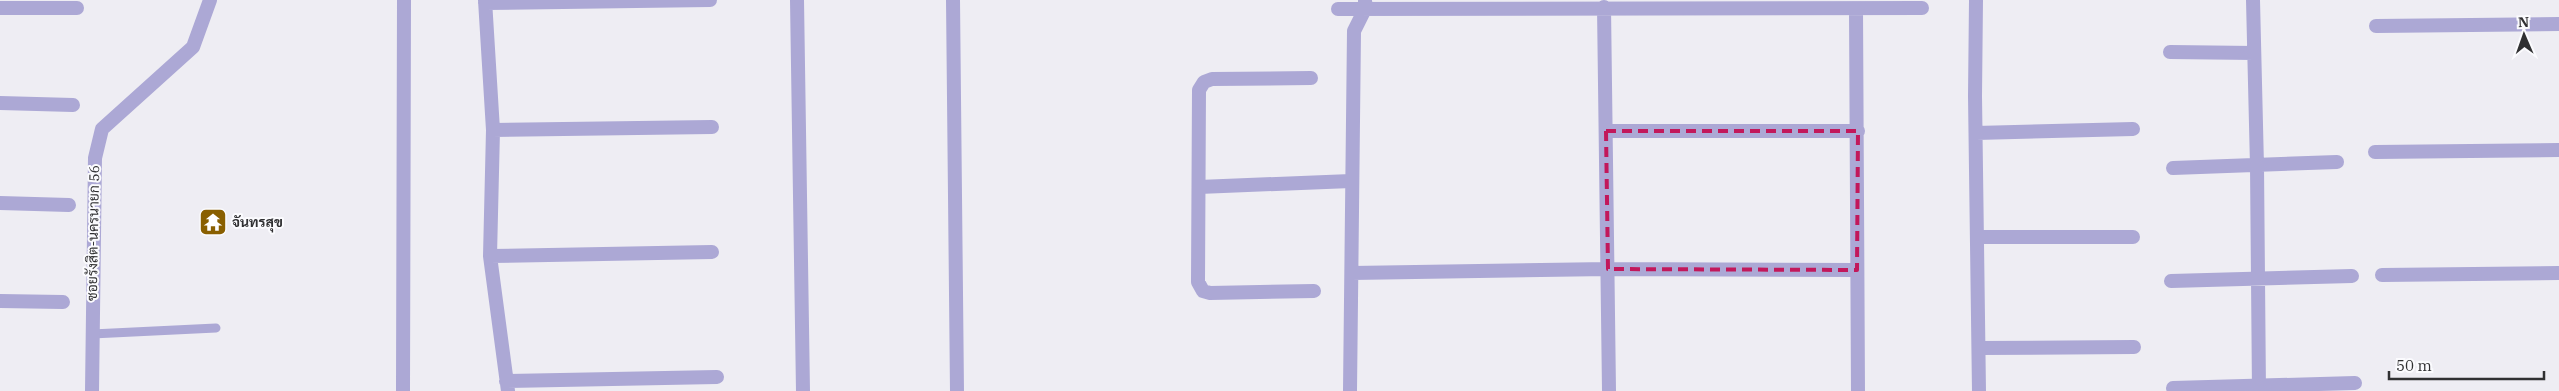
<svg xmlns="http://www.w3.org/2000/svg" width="2559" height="391" viewBox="0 0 2559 391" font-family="'IBM Plex Serif',Sarabun,serif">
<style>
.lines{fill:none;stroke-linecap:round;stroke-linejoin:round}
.service{stroke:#aca8d5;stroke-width:9}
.minor{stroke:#aca8d5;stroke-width:14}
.tertiary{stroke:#aca8d5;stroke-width:14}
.marked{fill:none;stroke:#c2185b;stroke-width:4;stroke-dasharray:10 6;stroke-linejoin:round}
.labels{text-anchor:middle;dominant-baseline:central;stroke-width:4;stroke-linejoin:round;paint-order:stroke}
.poi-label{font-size:14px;font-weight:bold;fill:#303032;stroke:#fbfbfe;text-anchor:start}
.street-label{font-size:14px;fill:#303032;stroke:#fbfbfe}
</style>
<rect width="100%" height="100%" fill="#eeedf3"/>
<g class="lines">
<path class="service" d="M92,334L216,328"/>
<path class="minor" d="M485,0L493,130L490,256L508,391
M797,0L803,391
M953,0L957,391
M1976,0L1975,96L1979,391
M2253,0L2257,166L2259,391
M485,3L710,0
M1604,7L1609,391
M0,8H77
M1338,9L1922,8
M1856,9L1858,391
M2376,26L2559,24
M2170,52L2254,53
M1311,78L1212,79L1204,82L1199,90L1198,282L1203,291L1210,293L1314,291
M0,103L73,105
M493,130L712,127
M1606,131H1858
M1976,133L2133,129
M2375,152L2559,150
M2173,168L2337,162
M1199,187L1351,181
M0,203L69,205
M1977,237H2133
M490,256L712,252
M1352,273L1608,269L1857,270
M2382,275L2559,273
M2171,281L2352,276
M0,301L63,302
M1979,348L2134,347
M506,381L717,377
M2173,388L2355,383
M403,391L404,0
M1350,391L1354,31L1366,7L1365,1"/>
<path class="tertiary" d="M92,391L95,158L102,129L193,47L210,0"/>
</g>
<path class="marked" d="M1606,131H1858L1857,270L1608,269Z"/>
<defs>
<g id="temple-square" transform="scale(1.4375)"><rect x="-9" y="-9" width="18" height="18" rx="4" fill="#895f00" stroke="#fbfbfe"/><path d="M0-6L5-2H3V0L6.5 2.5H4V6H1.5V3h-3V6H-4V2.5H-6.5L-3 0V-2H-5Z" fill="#fff"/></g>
</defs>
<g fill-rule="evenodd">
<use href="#temple-square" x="213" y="222"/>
</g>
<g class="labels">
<g class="poi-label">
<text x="232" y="222">จันทรสุข</text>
</g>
<g class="street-label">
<text transform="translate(93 233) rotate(-89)">ซอยรังสิต-นครนายก 56</text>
</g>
</g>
<g transform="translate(2524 35) rotate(358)" stroke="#fbfbfe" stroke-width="4" paint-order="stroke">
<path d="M0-4L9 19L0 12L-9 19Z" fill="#303032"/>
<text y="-8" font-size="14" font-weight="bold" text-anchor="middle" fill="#303032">N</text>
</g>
<path d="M2389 371v8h155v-8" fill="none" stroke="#303032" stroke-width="2.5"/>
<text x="2396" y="371" font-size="15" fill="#303032" stroke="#fbfbfe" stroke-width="4" paint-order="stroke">50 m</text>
</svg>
